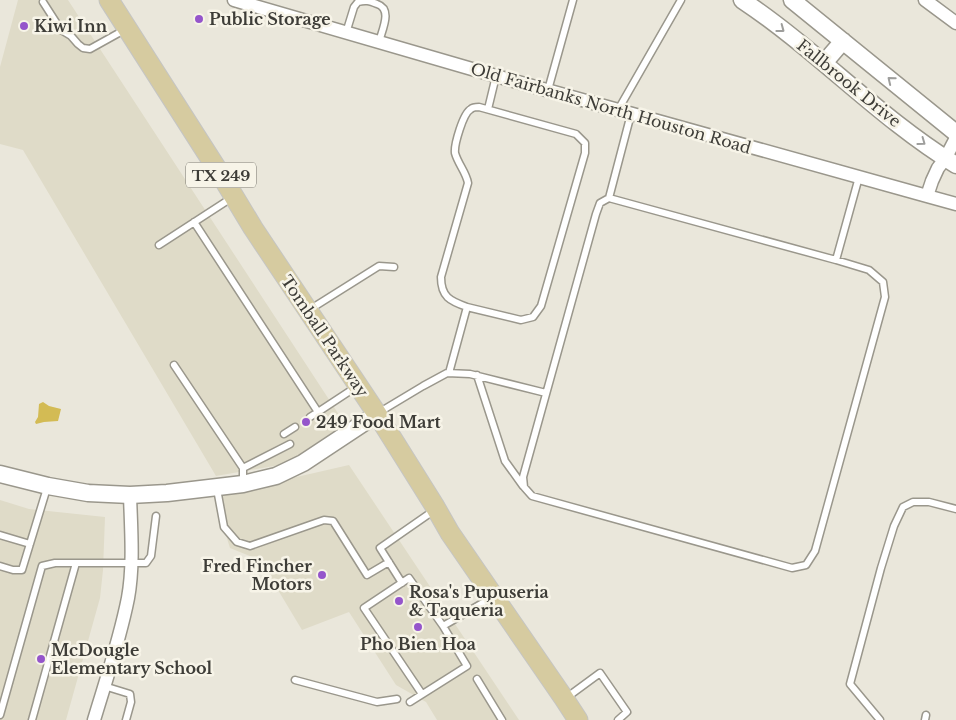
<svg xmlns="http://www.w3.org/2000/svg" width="956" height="720" viewBox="0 0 956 720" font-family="'Libre Baskerville',serif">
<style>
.built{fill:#dfdbc8}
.water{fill:#d3bb54}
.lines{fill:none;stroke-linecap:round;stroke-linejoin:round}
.lane-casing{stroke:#9a978c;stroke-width:9}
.street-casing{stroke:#9a978c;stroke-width:15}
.secondary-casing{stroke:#9a978c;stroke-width:19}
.primary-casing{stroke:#c5c5c3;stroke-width:21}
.lane{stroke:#fff;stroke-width:6}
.street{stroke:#fff;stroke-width:12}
.secondary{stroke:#fff;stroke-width:16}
.primary{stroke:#d6cba0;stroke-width:19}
.oneway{stroke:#9e9e9c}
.poi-dot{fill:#9555cb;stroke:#f7f4e8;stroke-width:2}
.labels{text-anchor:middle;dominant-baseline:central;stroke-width:5;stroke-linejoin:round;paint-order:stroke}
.shield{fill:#f7f4e8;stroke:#76746d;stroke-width:1}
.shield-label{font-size:15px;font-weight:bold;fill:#3e3d38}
.poi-label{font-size:16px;font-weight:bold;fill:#3e3d38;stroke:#f7f4e8;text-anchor:start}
.street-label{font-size:16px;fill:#3e3d38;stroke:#f7f4e8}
</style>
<rect width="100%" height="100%" fill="#eae7db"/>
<path class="built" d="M18,0H68L345,424L285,464L216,476L23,150L0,144V67Z
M349,465L519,720H437L426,702L396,685L349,612L302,630L260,560L230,548L214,496Z
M0,500L29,509L105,517L103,570L100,598L66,720H0Z"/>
<path class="water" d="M43,402L49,406L61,409L58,421L44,422L36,424L35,422L38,417L39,404Z"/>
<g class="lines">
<g class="lane-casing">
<path id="lane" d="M43,2L61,30L71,36L78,44L83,48L90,49L126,29
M346,33L354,7L358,2C366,0 369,1 377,4C393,9 382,30 379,42
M548,90L573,0
M488,109L496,76
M618,110L681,0
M631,114L609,198L836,260L859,177
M609,198L600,203L596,214L523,477L524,487L532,496L792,568L806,565L815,551L885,297L883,282L869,270L836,260
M194,222L318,412L356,387
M159,245L233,197
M309,310L379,266L394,267
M174,365L243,468
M449,373L467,307L521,320L533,317L541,306L585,153V143L576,134L479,107C476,107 473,107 471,109C463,113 454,145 455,153C458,164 466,172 468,183L441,277C441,297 450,301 467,307
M477,375L505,461L523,486
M378,413L423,386L447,373L470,374L546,393
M310,417L318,412
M284,434L295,427
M243,484V468L290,444
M217,489L224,527L237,542L250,546L324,520L333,521L367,575L389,562
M0,535L30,544
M0,566L13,570H22L47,488
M402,583L380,548L436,509
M443,626L493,597
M477,679L502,720
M295,680L377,702L397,699
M104,686L130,694L131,702L126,720
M566,698L600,673L627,712L618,720
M410,702L467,666L443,626L409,578L364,608L422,694
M0,715L42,566L55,563H146L151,556L156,516
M32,720L76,563
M880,720L850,684L881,568L894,526L903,507L913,502H929L956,509
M925,720L926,715"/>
</g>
<g class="street-casing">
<path id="street" d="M234,0L496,76L927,196L932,181L938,168L945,159L956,138
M925,0L956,23
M927,196L956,204
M94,720C106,680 120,639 128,598C134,565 131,529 130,495"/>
</g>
<g class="secondary-casing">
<path id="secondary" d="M742,0C817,50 879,118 956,165
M792,0L956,133
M824,63L843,41
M0,474L48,486L88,493L130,495L167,493L243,484L276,476L303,463L377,414"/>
</g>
<g class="primary-casing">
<path id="primary" d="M109,0L224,180L253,228L377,414L434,505L450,533L563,697L578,720"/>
</g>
<use href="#lane" class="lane"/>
<use href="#street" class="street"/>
<use href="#secondary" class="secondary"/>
<use href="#primary" class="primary"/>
</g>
<defs><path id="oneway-chevron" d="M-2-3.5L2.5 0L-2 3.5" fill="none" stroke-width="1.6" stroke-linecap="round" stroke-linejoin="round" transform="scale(1.25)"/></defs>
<g class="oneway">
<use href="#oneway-chevron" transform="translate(781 29) rotate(37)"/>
<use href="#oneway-chevron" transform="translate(891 80) rotate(-141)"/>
<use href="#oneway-chevron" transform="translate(922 142) rotate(36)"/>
</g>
<g class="poi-dot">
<circle cx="199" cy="19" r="5"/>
<circle cx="24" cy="26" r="5"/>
<circle cx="306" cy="422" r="5"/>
<circle cx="322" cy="575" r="5"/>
<circle cx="399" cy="601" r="5"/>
<circle cx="418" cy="627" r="5"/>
<circle cx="41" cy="659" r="5"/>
</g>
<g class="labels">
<rect class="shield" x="186" y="162.5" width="70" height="25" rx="4"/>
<g class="shield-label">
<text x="221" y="175">TX 249</text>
</g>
<g class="poi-label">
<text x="209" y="19">Public Storage</text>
<text x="34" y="26">Kiwi Inn</text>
<text x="316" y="422">249 Food Mart</text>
<text x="312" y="566" text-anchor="end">Fred Fincher<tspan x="312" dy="18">Motors</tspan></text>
<text x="409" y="592">Rosa's Pupuseria<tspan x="409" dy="18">&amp; Taqueria</tspan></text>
<text x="418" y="644" text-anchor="middle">Pho Bien Hoa</text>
<text x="51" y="650">McDougle<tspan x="51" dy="18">Elementary School</tspan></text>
</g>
<g class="street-label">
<text transform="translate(849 83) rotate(39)">Fallbrook Drive</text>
<text transform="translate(611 108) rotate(16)">Old Fairbanks North Houston Road</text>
<text transform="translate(325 336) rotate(56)">Tomball Parkway</text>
</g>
</g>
</svg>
